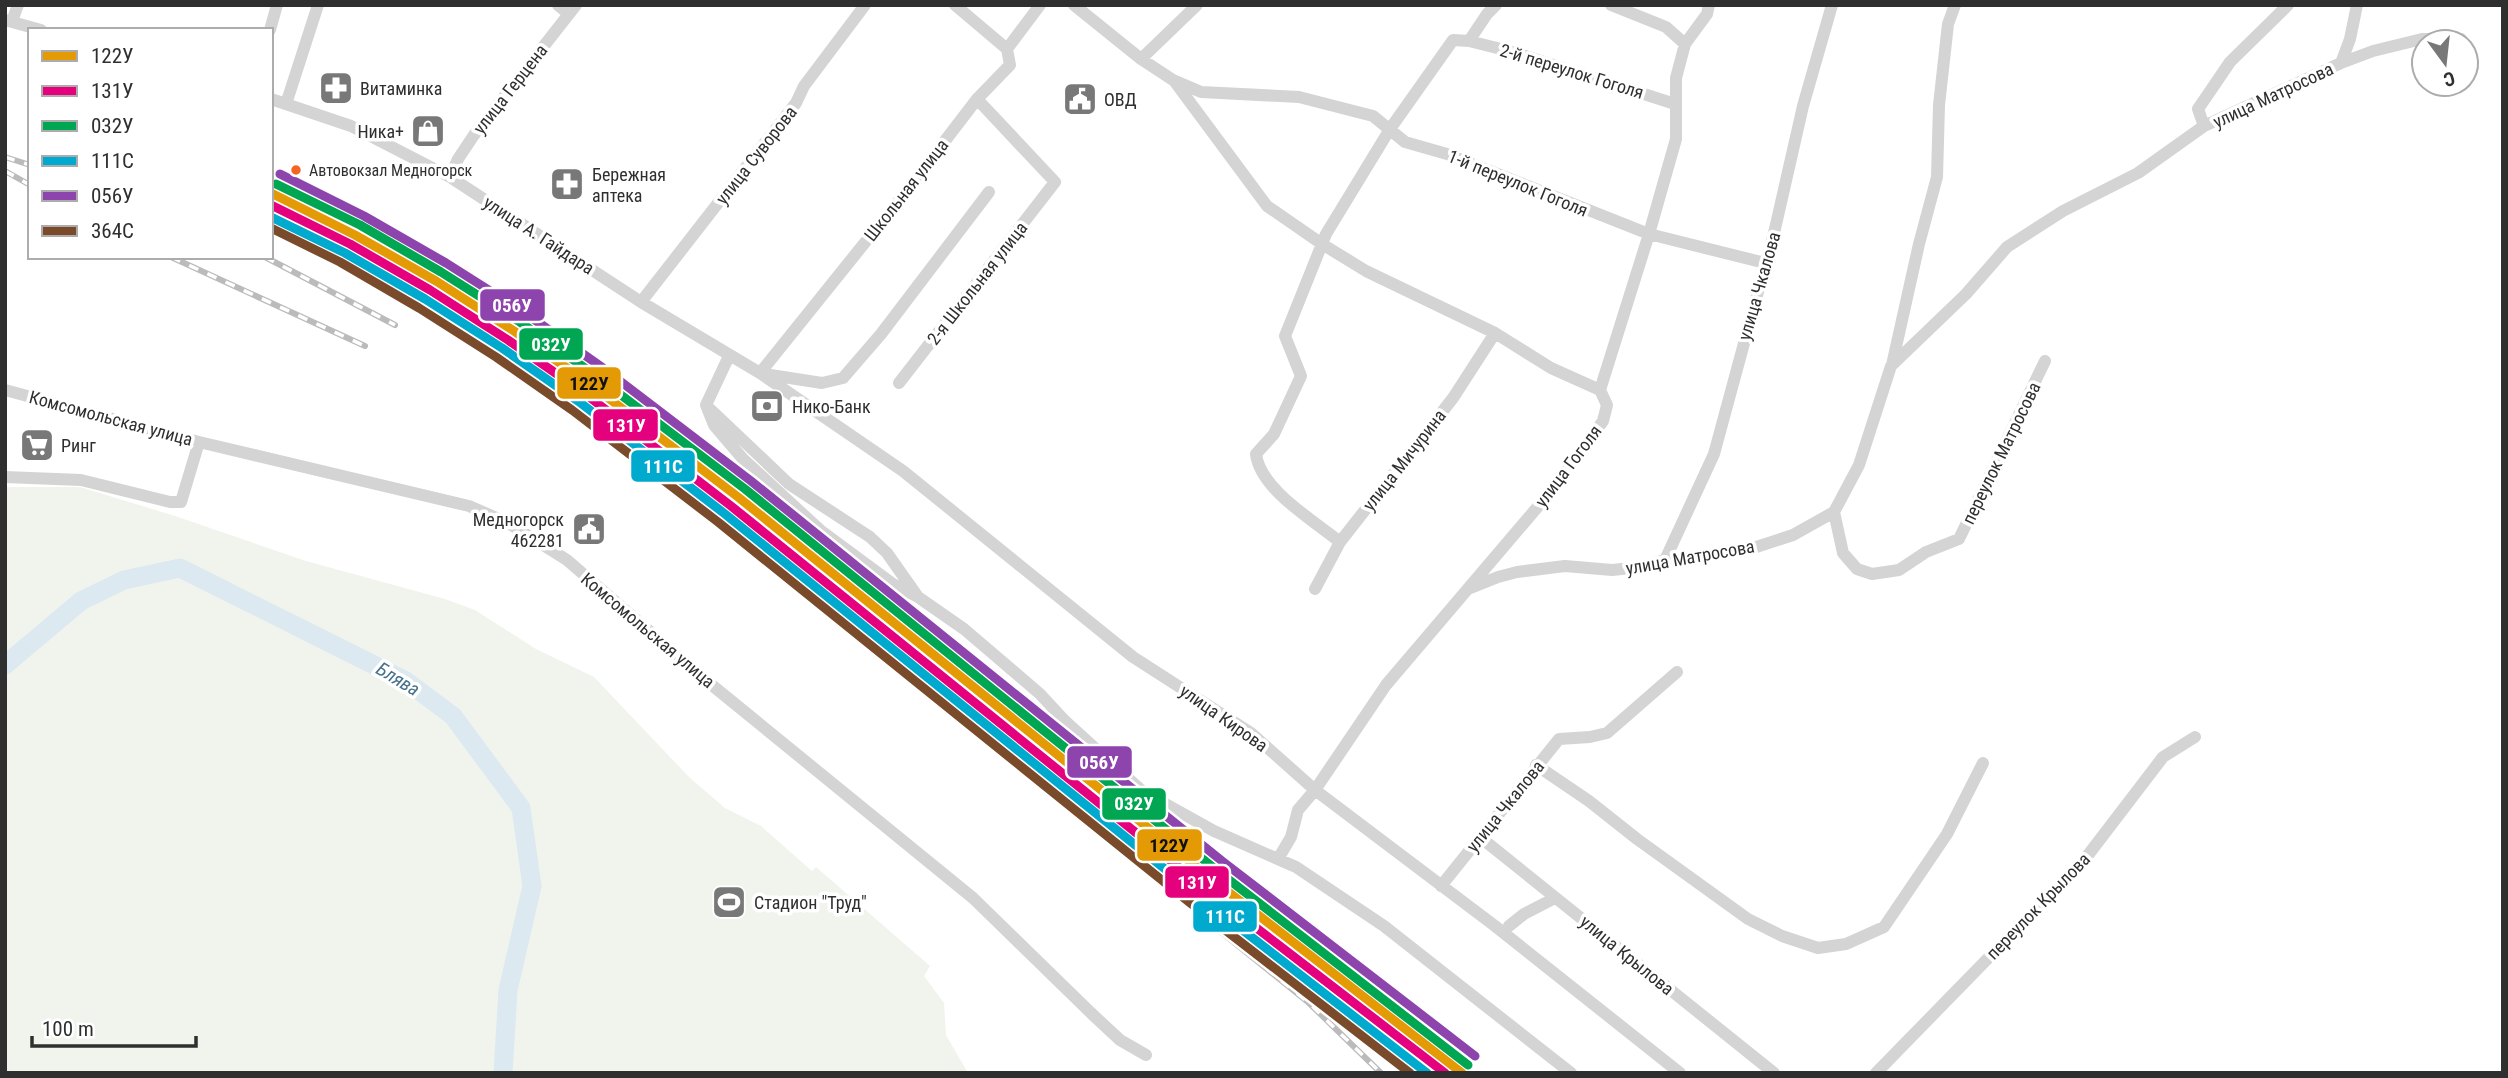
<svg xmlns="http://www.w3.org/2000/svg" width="2508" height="1078" viewBox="0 0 2508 1078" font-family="'Roboto Condensed',sans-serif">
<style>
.green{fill:#f1f4ed}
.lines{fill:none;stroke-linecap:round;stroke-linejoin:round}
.river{stroke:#dce9f0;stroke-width:19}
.minor{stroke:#d4d4d4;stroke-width:12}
.rail-casing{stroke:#bbb;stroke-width:6}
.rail{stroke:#fff;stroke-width:3.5;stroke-dasharray:10;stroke-linecap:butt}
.rail-1-casing{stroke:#fff;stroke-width:14}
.rail-2-casing{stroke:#fff;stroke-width:14}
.rail-3-casing{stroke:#fff;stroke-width:14}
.rail-4-casing{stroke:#fff;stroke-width:14}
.rail-5-casing{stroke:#fff;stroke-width:14}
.rail-6-casing{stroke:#fff;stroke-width:14}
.rail-1{stroke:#e39a05;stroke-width:9}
.rail-2{stroke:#e5007d;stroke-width:9}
.rail-3{stroke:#00a651;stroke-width:9}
.rail-4{stroke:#00a9ce;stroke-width:9}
.rail-5{stroke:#8e44ad;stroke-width:9}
.rail-6{stroke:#7a4b2a;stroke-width:9}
.bus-dot{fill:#f26522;stroke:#fff;stroke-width:2.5}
.labels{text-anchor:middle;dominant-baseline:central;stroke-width:7;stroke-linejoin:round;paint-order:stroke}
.bus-label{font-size:16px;fill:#2f2f2f;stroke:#fff;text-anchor:start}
.street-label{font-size:18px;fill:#2f2f2f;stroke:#fff}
.poi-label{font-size:18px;fill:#2f2f2f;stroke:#fff;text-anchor:start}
.water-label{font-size:19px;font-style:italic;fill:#45728a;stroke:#fff}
.line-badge{stroke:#fff;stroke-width:2.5}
.badge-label{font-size:19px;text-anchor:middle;font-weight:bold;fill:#fff}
.pale-badge-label{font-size:19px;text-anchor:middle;font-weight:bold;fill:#111}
</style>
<rect width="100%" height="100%" fill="#fff"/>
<path class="green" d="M5,487H80L175,516L306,561L445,599L475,610L536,649L594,677L689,777L725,808L761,826L812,871L816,867L930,966L924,976L944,1003L946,1035L968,1073H5Z"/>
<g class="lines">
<path class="river" d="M5,665L81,601L124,580L180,568L406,681L453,716L521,808L532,886L508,990L503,1073"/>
<path class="minor" d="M558,5L569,14
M955,5L1007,49
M1074,5L1141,59L1173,80L1201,92L1299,97L1373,116L1405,142L1447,154L1649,234L1765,263
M1611,5L1666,27L1685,44
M5,20L41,30
M12,21L18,5
M270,30L277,5
M1469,41L1487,14L1496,5
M1141,59L1197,5
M2341,63L2350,39L2357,5
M1175,82L1267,206L1322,244L1366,271L1495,333L1551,368L1600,390
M271,99L351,126L450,177L641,302L760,373L903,471L1133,657L1251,733L1315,790L1495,926L1680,1073
M286,104L318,5
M2204,126L2198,109L2230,62L2288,5
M450,177L458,159L474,135L576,5
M641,302L796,103L804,86L865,5
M729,356L706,405L714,425L743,459L820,530L893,584L918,597L964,629L1040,694L1065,721L1142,791L1214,831L1296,867L1384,926L1571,1073
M1892,365L1919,244L1937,177L1939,105L1948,24L1955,5
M760,373L908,189L977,99L1010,65L1007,49L1040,5
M764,374L822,383L843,378L881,334L989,192
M899,383L1055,182L977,99
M5,390L199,442L469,506L508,523L567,560L713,686L973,898L1091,1013L1120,1040L1146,1055
M710,409L789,484L870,537L887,553L918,597
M5,477L81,480L170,502H181L199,442
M1834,512L1843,553L1857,569L1872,574L1899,570L1926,552L1959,539L2045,361
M1340,542C1313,520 1260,489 1256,454L1274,434L1301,376L1285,336L1326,234L1390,129L1453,40L1469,41L1513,52L1675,104
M1665,560L1714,454L1775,229L1803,106L1832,5
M1315,589L1340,542L1453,398L1495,333
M1468,589L1498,577L1517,572L1565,566L1612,570L1641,567L1665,560L1747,550L1793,535L1834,512L1859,465L1891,366L1966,294L2007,247L2063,211L2138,173L2204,126L2341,63L2373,51L2422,39H2461
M1536,765L1589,801L1637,839L1748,919L1782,936L1818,948L1846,944L1884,927L1947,834L1983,763
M1480,837L1774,1073
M1278,859L1291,837L1298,810L1315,790L1386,685L1558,483L1603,421L1607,405L1600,390L1649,234L1676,139V78L1685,44L1707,14L1709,5
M1441,886L1559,739L1590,737L1607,733L1677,672
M1509,926L1524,914L1555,898
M1876,1073L2085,859L2163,757L2195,737"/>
<g class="rail-casing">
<path id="rail" d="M5,157L30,165
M5,171L30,185
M171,257L365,346
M265,257L395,325
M913,674L972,719L1027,775L1309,1003L1381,1073
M1158,868L1329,1005L1388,1054L1406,1073"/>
</g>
<use href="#rail" class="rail"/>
<g class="rail-1-casing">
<path id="rail-1" d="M271,193L355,235L436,281L514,331L590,384L738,497L1209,877L1462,1073"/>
</g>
<g class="rail-2-casing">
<path id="rail-2" d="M271,205L350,244L430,290L508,340L584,393L731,506L1202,886L1445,1073"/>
</g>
<g class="rail-3-casing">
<path id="rail-3" d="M276,184L360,225L441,272L520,322L596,376L745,489L1215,869L1468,1065"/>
</g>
<g class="rail-4-casing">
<path id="rail-4" d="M271,217L345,253L425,299L502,348L578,401L725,514L1196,894L1427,1073"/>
</g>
<g class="rail-5-casing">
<path id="rail-5" d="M280,174L364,216L446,263L525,313L603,368L751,481L1222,861L1475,1056"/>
</g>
<g class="rail-6-casing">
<path id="rail-6" d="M271,228L340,262L419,308L496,357L572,410L718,522L1189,902L1410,1073"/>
</g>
<use href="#rail-1" class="rail-1"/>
<use href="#rail-2" class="rail-2"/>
<use href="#rail-3" class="rail-3"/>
<use href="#rail-4" class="rail-4"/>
<use href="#rail-5" class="rail-5"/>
<use href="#rail-6" class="rail-6"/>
</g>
<defs>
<g id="pharmacy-square" transform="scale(1.75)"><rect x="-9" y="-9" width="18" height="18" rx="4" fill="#787878" stroke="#fff"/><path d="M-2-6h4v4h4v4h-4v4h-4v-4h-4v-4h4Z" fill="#fff"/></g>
<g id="civic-square" transform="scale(1.75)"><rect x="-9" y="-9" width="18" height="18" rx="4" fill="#787878" stroke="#fff"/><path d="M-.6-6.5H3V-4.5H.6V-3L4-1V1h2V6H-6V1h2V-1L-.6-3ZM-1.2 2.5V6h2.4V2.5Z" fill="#fff"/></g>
<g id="shop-square" transform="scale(1.75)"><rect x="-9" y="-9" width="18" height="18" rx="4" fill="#787878" stroke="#fff"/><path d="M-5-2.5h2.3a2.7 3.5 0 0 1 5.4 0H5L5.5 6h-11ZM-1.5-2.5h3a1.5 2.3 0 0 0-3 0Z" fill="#fff"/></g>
<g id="bank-square" transform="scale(1.75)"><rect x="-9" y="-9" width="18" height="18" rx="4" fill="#787878" stroke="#fff"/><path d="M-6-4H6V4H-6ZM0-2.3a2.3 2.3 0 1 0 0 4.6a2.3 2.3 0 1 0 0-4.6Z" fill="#fff"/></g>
<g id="supermarket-square" transform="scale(1.75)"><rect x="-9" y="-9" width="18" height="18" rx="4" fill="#787878" stroke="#fff"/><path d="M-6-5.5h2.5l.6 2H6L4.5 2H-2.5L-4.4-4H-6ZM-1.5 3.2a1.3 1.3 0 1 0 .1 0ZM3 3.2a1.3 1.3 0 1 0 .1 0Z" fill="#fff"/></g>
<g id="stadium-square" transform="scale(1.75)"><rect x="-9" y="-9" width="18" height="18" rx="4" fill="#787878" stroke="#fff"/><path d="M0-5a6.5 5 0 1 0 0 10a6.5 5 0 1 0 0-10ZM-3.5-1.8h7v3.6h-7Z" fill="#fff"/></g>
</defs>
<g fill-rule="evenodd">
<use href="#pharmacy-square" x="336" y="88"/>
<use href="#civic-square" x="1080" y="99"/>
<use href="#shop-square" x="428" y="131"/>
<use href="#pharmacy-square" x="567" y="184"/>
<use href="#bank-square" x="767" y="406"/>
<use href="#supermarket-square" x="37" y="445"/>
<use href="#civic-square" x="589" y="529"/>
<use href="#stadium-square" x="729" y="902"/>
</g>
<circle class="bus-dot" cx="296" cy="170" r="6"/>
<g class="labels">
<g class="bus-label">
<text x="309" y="170">Автовокзал Медногорск</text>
</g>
<g class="street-label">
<text transform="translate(1572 71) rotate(17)">2-й переулок Гоголя</text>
<text transform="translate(510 89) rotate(-52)">улица Герцена</text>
<text transform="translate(2273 95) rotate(-25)">улица Матросова</text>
<text transform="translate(756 155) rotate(-52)">улица Суворова</text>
<text transform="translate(1518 183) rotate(22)">1-й переулок Гоголя</text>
<text transform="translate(906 190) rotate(-52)">Школьная улица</text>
<text transform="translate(539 235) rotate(33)">улица А. Гайдара</text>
<text transform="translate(977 283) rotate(-52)">2-я Школьная улица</text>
<text transform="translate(1759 286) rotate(-74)">улица Чкалова</text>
<text transform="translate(111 418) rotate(15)">Комсомольская улица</text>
<text transform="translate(2001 453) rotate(-64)">переулок Матросова</text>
<text transform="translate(1404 460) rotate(-52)">улица Мичурина</text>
<text transform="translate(1568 466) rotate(-53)">улица Гоголя</text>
<text transform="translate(1690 557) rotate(-10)">улица Матросова</text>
<text transform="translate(648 630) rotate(40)">Комсомольская улица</text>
<text transform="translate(1224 718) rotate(35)">улица Кирова</text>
<text transform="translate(1505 806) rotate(-51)">улица Чкалова</text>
<text transform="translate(2038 906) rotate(-46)">переулок Крылова</text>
<text transform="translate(1627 955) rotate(39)">улица Крылова</text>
</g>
<g class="poi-label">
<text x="360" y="88">Витаминка</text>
<text x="1104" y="99">ОВД</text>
<text x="404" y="131" text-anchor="end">Ника+</text>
<text x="592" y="174">Бережная<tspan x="592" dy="21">аптека</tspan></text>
<text x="792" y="406">Нико-Банк</text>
<text x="61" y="445">Ринг</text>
<text x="564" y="519" text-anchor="end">Медногорск<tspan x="564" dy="21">462281</tspan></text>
<text x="754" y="902">Стадион "Труд"</text>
</g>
<g class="water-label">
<text transform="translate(398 679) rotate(31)">Блява</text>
</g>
</g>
<g class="line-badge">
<rect x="479" y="288" width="67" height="34" rx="7" fill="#8e44ad"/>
<rect x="518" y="327" width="66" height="34" rx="7" fill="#00a651"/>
<rect x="556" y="366" width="66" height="34" rx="7" fill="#e39a05"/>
<rect x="592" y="408" width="67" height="34" rx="7" fill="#e5007d"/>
<rect x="630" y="449" width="66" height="34" rx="7" fill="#00a9ce"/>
<rect x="1066" y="745" width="67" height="34" rx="7" fill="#8e44ad"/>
<rect x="1101" y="787" width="66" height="34" rx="7" fill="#00a651"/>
<rect x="1136" y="828" width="67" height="34" rx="7" fill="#e39a05"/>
<rect x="1164" y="865" width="66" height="34" rx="7" fill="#e5007d"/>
<rect x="1192" y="900" width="66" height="33" rx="7" fill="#00a9ce"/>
</g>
<g class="badge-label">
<text x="512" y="312">056У</text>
<text x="551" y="351">032У</text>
<text x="626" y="432">131У</text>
<text x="663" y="473">111С</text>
<text x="1099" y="769">056У</text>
<text x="1134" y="810">032У</text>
<text x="1197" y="889">131У</text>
<text x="1225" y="923">111С</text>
</g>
<g class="pale-badge-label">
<text x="589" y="390">122У</text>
<text x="1169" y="852">122У</text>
</g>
<rect width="2508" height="1078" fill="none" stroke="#2f2f2f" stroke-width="14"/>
<rect x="28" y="28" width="245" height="231" fill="#ffffff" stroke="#acacac" stroke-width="2"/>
<rect x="42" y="51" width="35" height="10" fill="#e39a05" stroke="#acacac" stroke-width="2"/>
<text x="91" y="63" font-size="21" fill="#2f2f2f">122У</text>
<rect x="42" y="86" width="35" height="10" fill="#e5007d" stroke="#acacac" stroke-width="2"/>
<text x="91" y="98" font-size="21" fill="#2f2f2f">131У</text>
<rect x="42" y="121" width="35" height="10" fill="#00a651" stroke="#acacac" stroke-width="2"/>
<text x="91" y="133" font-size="21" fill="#2f2f2f">032У</text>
<rect x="42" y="156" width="35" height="10" fill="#00a9ce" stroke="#acacac" stroke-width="2"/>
<text x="91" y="168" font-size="21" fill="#2f2f2f">111С</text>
<rect x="42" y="191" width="35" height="10" fill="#8e44ad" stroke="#acacac" stroke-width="2"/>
<text x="91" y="203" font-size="21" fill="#2f2f2f">056У</text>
<rect x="42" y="226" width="35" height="10" fill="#7a4b2a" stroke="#acacac" stroke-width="2"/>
<text x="91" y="238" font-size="21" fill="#2f2f2f">364С</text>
<g transform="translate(2445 63) rotate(165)"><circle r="33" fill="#ffffff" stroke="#acacac" stroke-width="2"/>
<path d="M0-5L12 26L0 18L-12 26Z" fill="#787878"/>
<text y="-10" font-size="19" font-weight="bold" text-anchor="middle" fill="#2f2f2f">С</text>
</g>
<path d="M32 1036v10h164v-10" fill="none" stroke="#2f2f2f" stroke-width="3.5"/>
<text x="42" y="1036" font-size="21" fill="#2f2f2f" stroke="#ffffff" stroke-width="5" paint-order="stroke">100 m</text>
</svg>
